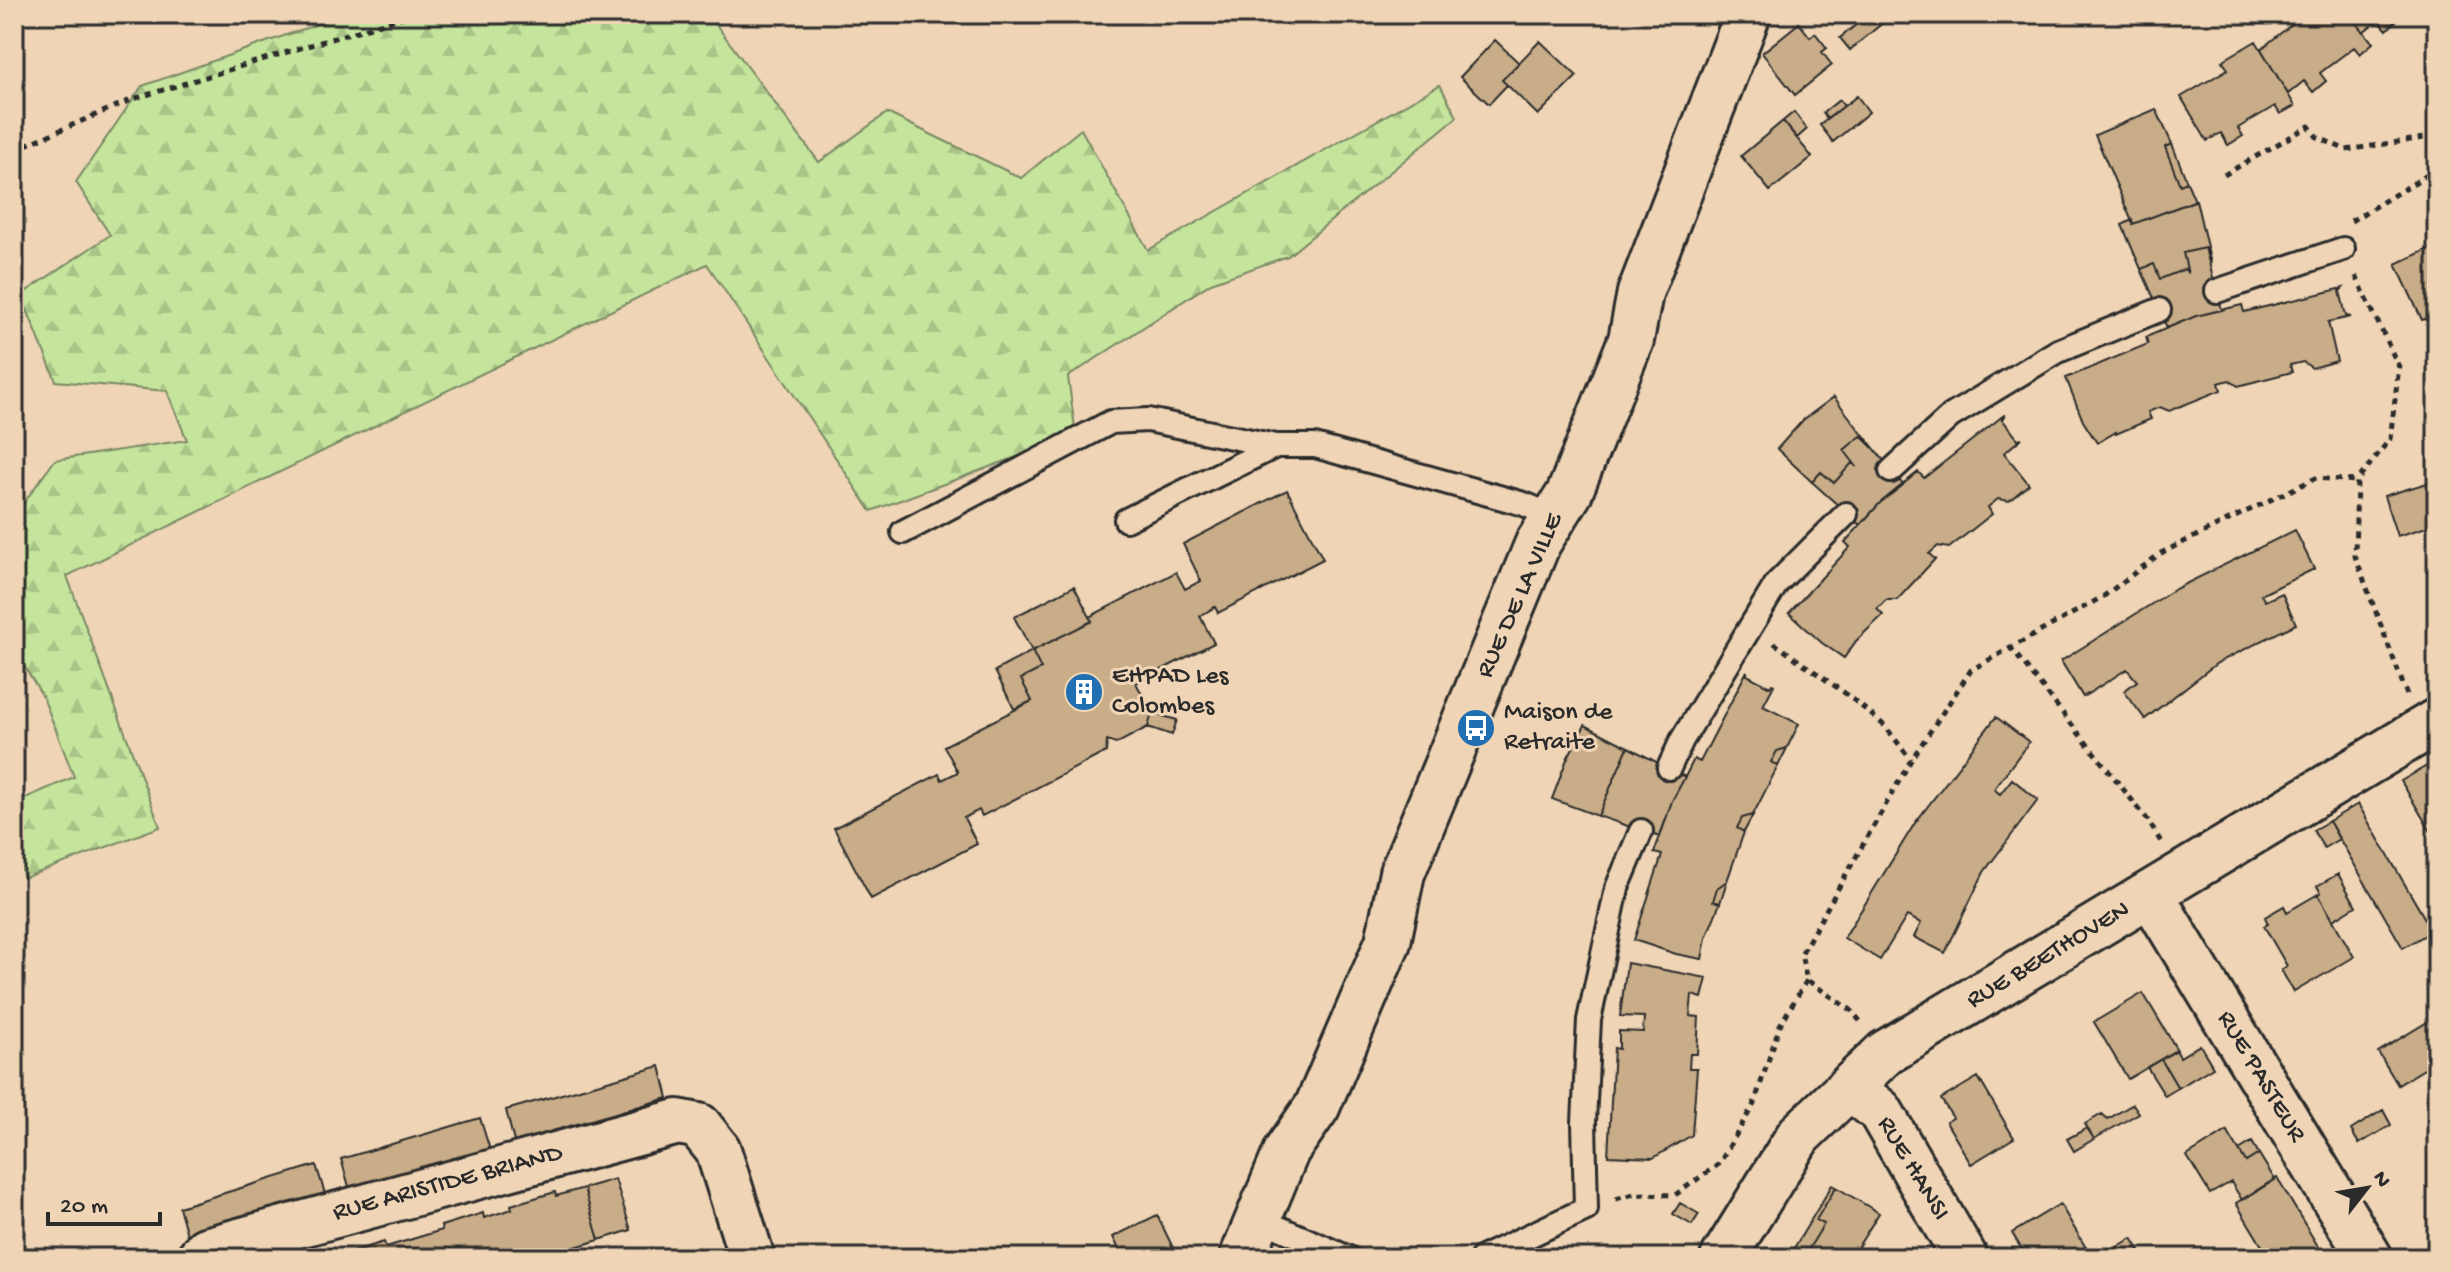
<svg xmlns="http://www.w3.org/2000/svg" width="2451" height="1272" viewBox="0 0 2451 1272" font-family="'Gochi Hand',sans-serif">
<style>
.forest{fill:url(#forest-firs);stroke:#788864;stroke-width:2}
.building{fill:#c9ad88;stroke:#2b2b2b;stroke-width:2}
.lines{fill:none;stroke-linecap:round;stroke-linejoin:round}
.service-casing{stroke:#2b2b2b;stroke-width:28}
.minor-casing{stroke:#2b2b2b;stroke-width:50}
.path{stroke:#2b2b2b;stroke-width:5;stroke-dasharray:6 6;stroke-linecap:butt}
.service{stroke:#efd5b6;stroke-width:22}
.minor{stroke:#efd5b6;stroke-width:44}
.labels{text-anchor:middle;dominant-baseline:central;stroke-width:6;stroke-linejoin:round;paint-order:stroke}
.street-label{font-size:26px;fill:#2b2b2b;stroke:#efd5b6}
.poi-label{font-size:26px;fill:#2b2b2b;stroke:#efd5b6;text-anchor:start}
</style>
<defs>
<pattern id="forest-firs" width="22" height="20" patternUnits="userSpaceOnUse" patternTransform="scale(2)"><rect width="22" height="20" fill="#c5e49c"/><path d="M5 1l3.5 6h-7zM16 11l3.5 6h-7z" fill="#a9c487"/></pattern>
</defs>
<rect width="100%" height="100%" fill="#efd5b6"/>
<filter id="ink" filterUnits="userSpaceOnUse"><feTurbulence type="fractalNoise" baseFrequency=".0125" numOctaves="2"/><feDisplacementMap in="SourceGraphic" scale="16" xChannelSelector="R" yChannelSelector="G"/><feConvolveMatrix kernelMatrix="1 2 1 2 8 2 1 2 1" color-interpolation-filters="sRGB"/></filter>
<g filter="url(#ink)">
<path class="forest" d="M346,14H708L819,162L887,113L1021,178L1081,129L1148,250L1440,85L1457,117L1288,256L1211,283L1068,377L1076,435L871,511L707,264L67,576L160,827L24,878L14,841V803L74,777L43,697L14,649V516L55,460L187,440L167,391L56,381L21,295L110,235L76,182L142,86Z"/>
<path class="building" d="M1869,14H1880L1885,21L1850,50L1840,38Z
M2300,14H2349L2373,43L2360,54L2354,47L2320,73L2326,81L2313,92L2304,81L2288,94L2261,49L2302,16Z
M2349,14H2396L2399,18L2387,30L2378,20L2363,32Z
M1799,23L1810,37L1815,33L1827,48L1822,52L1832,65L1795,95L1762,53Z
M1495,40L1519,63L1502,80L1507,85L1489,104L1460,77Z
M1540,41L1577,76L1538,115L1502,80Z
M2256,41L2295,106L2280,114L2275,106L2238,128L2243,136L2228,145L2221,133L2207,141L2181,97L2228,69L2222,61Z
M1857,96L1869,112L1833,142L1820,125Z
M1839,100L1844,106L1827,119L1823,113Z
M2156,109L2172,144L2165,147L2180,185L2187,182L2195,201L2133,224L2095,135Z
M1794,112L1807,129L1797,138L1783,121Z
M1783,121L1812,157L1770,191L1741,156Z
M2172,144L2187,182L2180,185L2165,147Z
M2196,200L2211,264L2205,248L2183,253L2188,274L2185,269L2160,279L2154,264L2141,269L2122,225L2132,220L2133,224Z
M2437,245V315L2422,320L2396,264Z
M2205,248L2222,310L2196,316L2167,328L2141,269L2154,264L2160,279L2185,269L2188,274L2183,253Z
M2343,288L2340,291L2346,316L2351,317L2328,322L2337,361L2312,368L2303,362L2290,365L2292,372L2238,386L2229,380L2219,383L2221,390L2169,411L2160,407L2148,412L2151,419L2116,434V432L2097,443L2083,421L2066,378L2148,344L2146,337L2196,316L2242,305L2244,312Z
M1834,397L1873,448L1861,436L1844,450L1857,467L1852,463L1834,483L1821,472L1812,482L1777,449L1803,420Z
M2004,415L2005,416L2002,419L2018,439L2022,438L2004,453L2029,484L2009,501L1998,499L1988,507L1992,514L1949,548L1938,546L1929,554L1935,559L1897,600H1886L1877,609L1883,615L1856,641L1844,658L1822,643L1789,613L1850,547L1845,542L1880,503L1918,472L1924,478Z
M1863,434L1903,485L1880,503L1860,525L1812,482L1821,472L1834,483L1852,463L1857,467L1844,450L1861,436L1873,448Z
M2437,480V524L2397,536L2384,496Z
M1287,490L1323,559L1218,613L1215,607L1200,616L1214,643L1136,683L1152,713L1148,727L1116,744L1107,741L1106,752L982,816L979,810L964,818L977,844L871,899L834,828L939,774L942,780L958,772L944,746L1032,701L1021,679L1041,669L1032,651L1092,621L1089,617L1176,572L1185,589L1201,581L1183,544Z
M2295,530L2314,569L2261,595L2265,601L2282,593L2296,624L2217,663L2145,719L2124,691L2137,681L2127,669L2083,697L2061,661L2177,588Z
M1074,586L1092,621L1032,651L1014,617Z
M1032,651L1041,669L1021,679L1032,701L1014,709L995,671Z
M1747,671V675L1770,687L1772,684L1774,685L1763,706L1799,724L1787,748L1777,751L1771,762L1778,766L1753,815L1742,818L1737,828L1744,832L1727,881L1717,888L1713,901L1720,903L1706,938L1702,959L1676,954L1634,940L1662,855L1654,853L1672,801L1685,777L1694,759L1700,762Z
M1152,713L1177,720L1172,735L1148,727Z
M1996,717L2029,742L1994,789L2000,794L2012,779L2038,800L1984,872L1945,953L1914,937L1921,923L1907,916L1880,960L1844,938L1915,823Z
M1585,725L1628,747L1598,816L1552,799L1567,759Z
M1628,747L1685,777L1672,801L1660,837L1598,816Z
M1787,748L1778,766L1771,762L1777,751Z
M2437,760V842L2401,781Z
M2358,804L2432,931L2403,948L2329,821Z
M1753,815L1744,832L1737,828L1742,818Z
M2329,821L2339,839L2324,848L2313,830Z
M2338,874L2356,906L2333,920L2318,894L2321,893L2317,886Z
M1727,881L1720,903L1713,901L1717,888Z
M2318,894L2354,957L2294,992L2281,970L2287,966L2264,926L2268,924L2265,917L2284,906L2287,912Z
M1627,963L1707,978L1702,998L1692,995L1690,1016L1699,1017L1697,1054H1690L1689,1068H1697L1692,1135L1653,1158L1608,1156L1614,1048L1619,1049V1031L1643,1032L1644,1017L1620,1016Z
M2143,993L2177,1050L2128,1079L2094,1022Z
M2434,1018L2437,1023V1061L2398,1085L2378,1052Z
M2200,1045L2213,1067L2178,1088L2161,1059L2176,1050L2180,1057Z
M2161,1059L2178,1088L2165,1096L2147,1067Z
M660,1066L668,1098L514,1142L506,1110Z
M1978,1077L2014,1138L1971,1164L1946,1122L1953,1118L1941,1099Z
M2133,1104L2139,1113L2094,1139L2085,1124L2102,1114L2108,1119Z
M2383,1110L2391,1125L2359,1144L2351,1130Z
M480,1118L490,1150L350,1190L341,1159Z
M2087,1128L2094,1139L2074,1151L2067,1139Z
M2227,1131L2246,1162L2259,1154L2275,1180L2242,1200L2231,1182L2210,1194L2187,1156Z
M2252,1142L2259,1154L2246,1162L2239,1150Z
M316,1165L326,1197L188,1238L179,1207Z
M2277,1178L2319,1248L2303,1258L2268,1256L2236,1203Z
M615,1179L631,1230L599,1240L584,1188Z
M1832,1185L1836,1187L1816,1220L1824,1224L1803,1258H1788Z
M1836,1187L1879,1213L1851,1258H1803L1824,1224L1816,1220Z
M584,1188L599,1240L538,1258H342L341,1255L384,1242L386,1247L442,1230L441,1226L483,1213L484,1218L512,1209L511,1205L555,1192L556,1196Z
M1680,1203L1699,1214L1692,1225L1673,1214Z
M2060,1204L2092,1258H2027L2012,1233Z
M1157,1215L1178,1258H1117L1122,1255L1113,1237Z
M2132,1238L2143,1256L2124,1258L2117,1247Z"/>
<g class="lines">
<g class="service-casing">
<path id="service" d="M2217,291L2343,249
M1891,471L1951,416L2058,351L2159,310
M1126,520L1276,446H1315L1524,504L1555,517
M903,532L1111,422L1148,420L1276,446
M1669,768L1682,740L1777,583L1846,514
M1259,1219L1349,1258
M1482,1258L1586,1209L1584,1122L1589,1020L1617,888L1641,831"/>
</g>
<g class="minor-casing">
<path id="minor" d="M2151,895L2370,1258
M1850,1087L1880,1111L1965,1258
M199,1258L206,1250L678,1122L699,1126L718,1150L752,1258
M1242,1258L1287,1150L1317,1107L1388,942L1402,873L1538,543L1569,494L1631,340L1640,293L1748,14
M1723,1258L1799,1135L1885,1053L2437,721"/>
</g>
<path class="path" d="M14,150L133,99L413,14
M2224,175L2309,126L2317,137L2346,150L2437,136
M2351,221L2437,169
M2356,276L2399,367L2390,439L2357,481L2355,556L2407,695
M1774,643L1849,696L1885,726L1911,760
M2010,647L2147,819L2161,842
M1860,1021L1851,1010L1807,980L1801,954L1911,760L1971,670L2104,596L2161,553L2233,518L2316,478L2357,481
M1616,1199L1634,1194L1675,1195L1719,1164L1754,1104L1780,1025L1807,980"/>
<use href="#service" class="service"/>
<use href="#minor" class="minor"/>
</g>
</g>
<defs>
<g id="building-disc" transform="scale(2)"><circle r="9.5" fill="#1f6fb2" stroke="#efd5b6"/><path d="M-4-6H4V6H1V3H-1V6H-4ZM-2.5-4.3h1.7v1.8h-1.7ZM.8-4.3h1.7v1.8H.8ZM-2.5-1h1.7V.8h-1.7ZM.8-1h1.7V.8H.8Z" fill="#fff"/></g>
<g id="bus-disc" transform="scale(2)"><circle r="9.5" fill="#1f6fb2" stroke="#efd5b6"/><path d="M-5-6H5V4H4V6H2V4H-2V6H-4V4H-5ZM-3.5-4V0h7V-4ZM-3.5 1.2v1.5H-2V1.2ZM2 1.2v1.5H3.5V1.2Z" fill="#fff"/></g>
</defs>
<g fill-rule="evenodd">
<use href="#building-disc" x="1084" y="692"/>
<use href="#bus-disc" x="1476" y="728"/>
</g>
<g class="labels">
<g class="street-label">
<text transform="translate(1521 596) rotate(-66)">RUE DE LA VILLE</text>
<text transform="translate(2049 956) rotate(-31)">RUE BEETHOVEN</text>
<text transform="translate(2260 1077) rotate(59)">RUE PASTEUR</text>
<text transform="translate(1912 1169) rotate(59)">RUE HANSI</text>
<text transform="translate(448 1184) rotate(-15)">RUE ARISTIDE BRIAND</text>
</g>
<g class="poi-label">
<text x="1112" y="677">EHPAD Les<tspan x="1112" dy="30">Colombes</tspan></text>
<text x="1504" y="713">Maison de<tspan x="1504" dy="30">Retraite</tspan></text>
</g>
</g>
<rect width="2451" height="1272" fill="none" stroke="#efd5b6" stroke-width="48"/>
<rect x="24" y="24" width="2403" height="1224" fill="none" stroke="#2b2b2b" stroke-width="3" filter="url(#ink)"/>
<g transform="translate(2367 1188) rotate(59)" stroke="#efd5b6" stroke-width="6" paint-order="stroke">
<path d="M0-6L14 30L0 20L-14 30Z" fill="#2b2b2b"/>
<text y="-12" font-size="22" font-weight="bold" text-anchor="middle" fill="#2b2b2b">N</text>
</g>
<path d="M48 1212v12h112v-12" fill="none" stroke="#2b2b2b" stroke-width="4"/>
<text x="60" y="1212" font-size="24" fill="#2b2b2b" stroke="#efd5b6" stroke-width="6" paint-order="stroke">20 m</text>
</svg>
